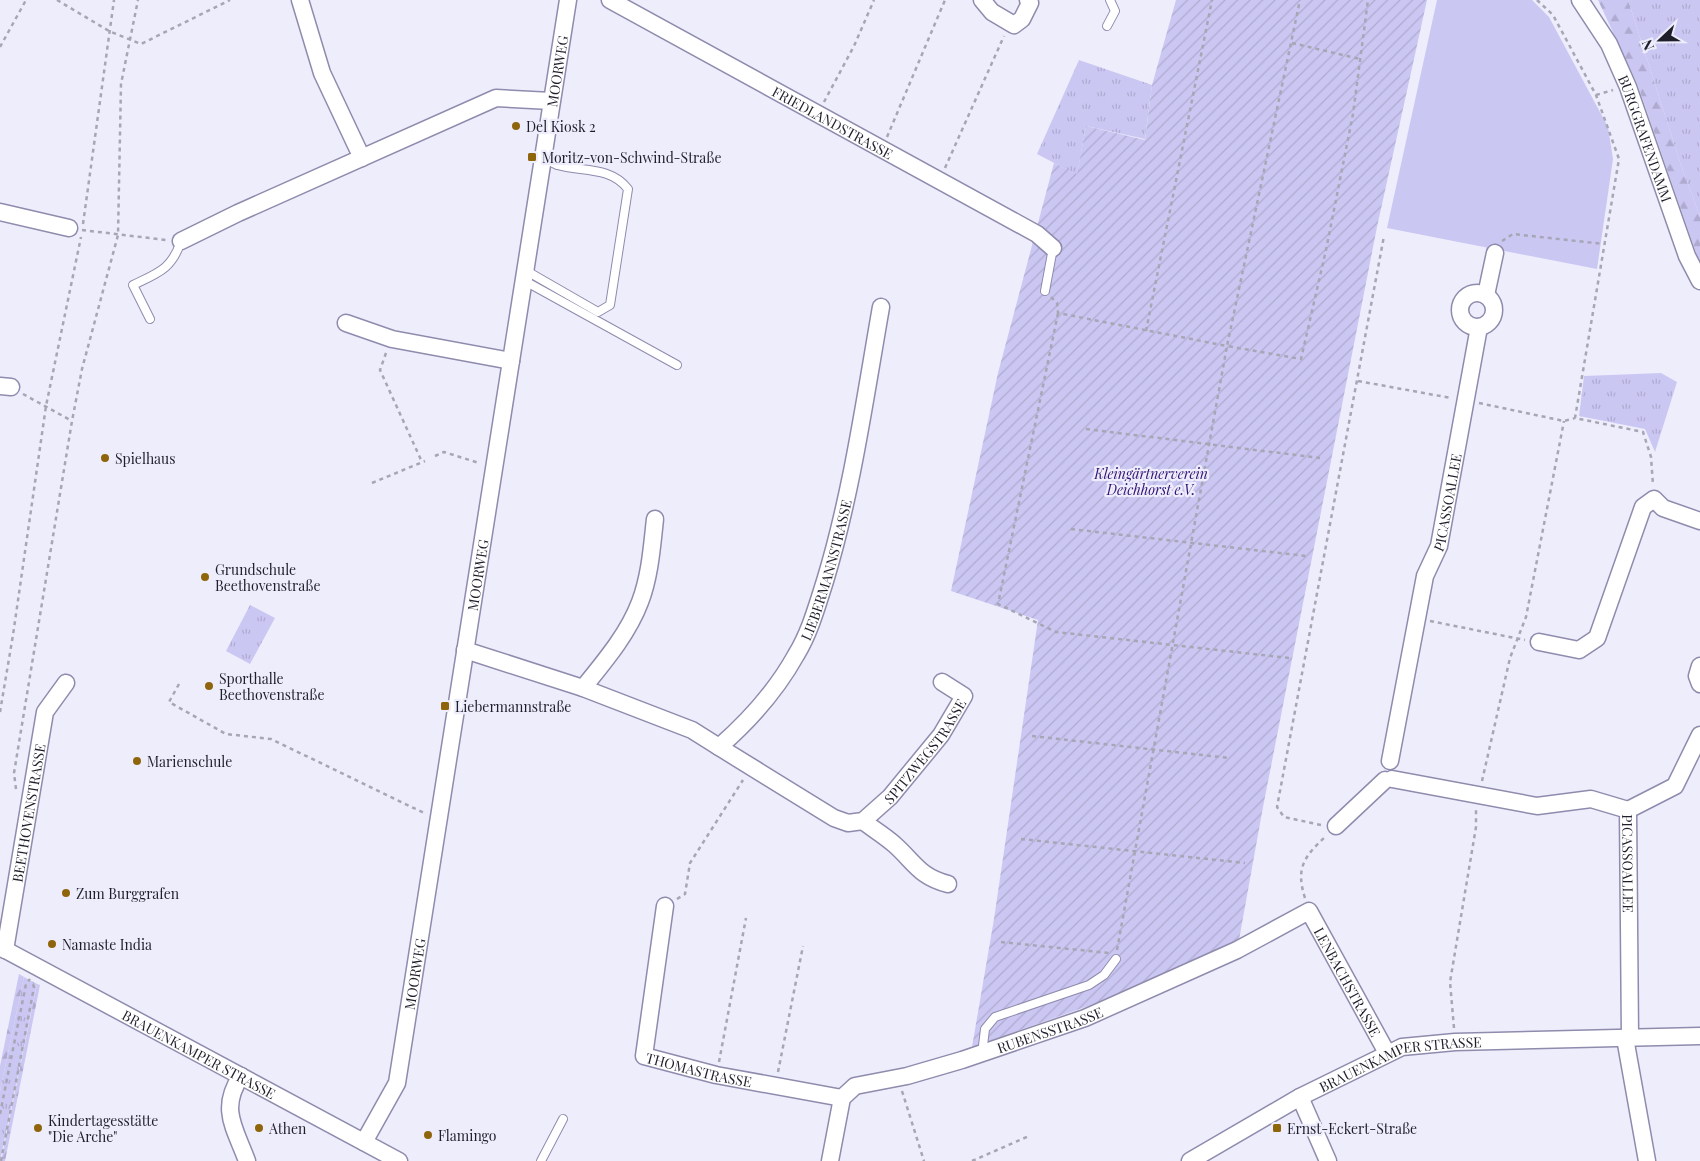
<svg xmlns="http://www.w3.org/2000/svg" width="1700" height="1161" viewBox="0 0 1700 1161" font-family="'Playfair Display',serif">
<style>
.grass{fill:#cbc7f3}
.forest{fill:url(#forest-firs)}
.park{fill:url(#park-tufts)}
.garden{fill:url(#garden-furrows)}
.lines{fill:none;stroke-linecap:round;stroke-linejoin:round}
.service-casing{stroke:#8e8bad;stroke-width:10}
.minor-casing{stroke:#8e8bad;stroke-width:19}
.path{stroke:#a7a6b5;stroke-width:2.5;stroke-dasharray:4 4;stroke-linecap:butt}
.service{stroke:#fff;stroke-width:8}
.minor{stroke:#fff;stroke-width:16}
.poi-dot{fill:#8f650c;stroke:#eeedfc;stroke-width:2}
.labels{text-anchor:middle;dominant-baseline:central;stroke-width:4.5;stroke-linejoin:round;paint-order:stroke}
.street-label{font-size:14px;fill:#1f1e2b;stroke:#eeedfc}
.poi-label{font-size:14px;fill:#1f1e2b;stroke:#eeedfc;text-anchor:start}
.park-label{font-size:14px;font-style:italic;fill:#331275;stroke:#eeedfc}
</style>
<defs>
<pattern id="forest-firs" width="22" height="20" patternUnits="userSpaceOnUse" patternTransform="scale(1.25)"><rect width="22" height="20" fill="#cbc7f3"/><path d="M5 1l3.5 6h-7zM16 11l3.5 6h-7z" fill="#aeaad0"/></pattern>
<pattern id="park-tufts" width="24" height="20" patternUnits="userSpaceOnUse" patternTransform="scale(1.25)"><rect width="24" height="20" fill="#cbc7f3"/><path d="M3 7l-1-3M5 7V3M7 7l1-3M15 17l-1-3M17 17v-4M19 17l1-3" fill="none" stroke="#aeaad0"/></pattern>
<pattern id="garden-furrows" width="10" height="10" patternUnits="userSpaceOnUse" patternTransform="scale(1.25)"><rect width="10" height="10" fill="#cbc7f3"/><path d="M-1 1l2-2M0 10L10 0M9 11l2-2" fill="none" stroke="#aeaad0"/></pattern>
</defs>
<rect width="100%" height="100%" fill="#eeedfc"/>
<path class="grass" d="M1437,0H1532L1549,17L1608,127L1613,159L1597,269L1387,228Z"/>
<path class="forest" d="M1598,0H1628L1680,162L1700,217V264L1638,86Z
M19,974L24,977L0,1091V1066Z
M37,984L40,985L5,1161H1Z"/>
<path class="park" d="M1628,0H1700V217L1680,162Z
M1079,60L1152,85L1145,139L1086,126L1077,175L1037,154Z
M1661,373L1677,382L1655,452L1645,429L1579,416L1584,376Z
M250,605L275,618L250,664L226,651Z
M24,977L37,984L0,1161V1091Z"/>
<path class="garden" d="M1176,0H1427L1377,227L1263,807L1239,940L1091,1005L972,1047L994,919L1038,620L951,591L998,373L1054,163L1077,174L1086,126L1145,140L1152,85Z"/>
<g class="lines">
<g class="service-casing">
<path id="service" d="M1107,26L1115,11L1110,0
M525,270L598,312L610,305L628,189C610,166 582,172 557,165C552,163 547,159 543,157
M523,280L677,365
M1045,291L1053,248
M150,319L133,285C158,273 172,269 181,241
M982,1054L985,1029L995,1017L1089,985L1104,975L1116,959
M541,1161L563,1119"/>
</g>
<g class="minor-casing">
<g id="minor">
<path d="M300,0L322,73L362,158"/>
<path id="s1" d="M610,0L1037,234L1053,248"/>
<path d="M982,0L992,12L1014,25L1022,19L1030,3L1028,0"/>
<path id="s2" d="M1580,0L1609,44L1628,87L1687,256L1700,281"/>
<path d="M0,212L69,228"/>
<path d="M181,241L238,213L496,98L551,101"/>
<circle cx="1477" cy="310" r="17"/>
<path d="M1486,295L1495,253"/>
<path d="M346,323L392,339L511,361"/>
<path d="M0,386L11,387"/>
<path d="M1539,642L1579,650L1597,638L1643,507L1654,499L1663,508L1700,521"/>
<path id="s3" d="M465,650L583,688L692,730L719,747C750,720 776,691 796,655C810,632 817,606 825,581C852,492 865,398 881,307"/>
<path d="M1700,666L1697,676L1700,684"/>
<path d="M583,688C604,662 628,634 640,602C650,576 652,546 655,519"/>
<path id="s4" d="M719,747L834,818L848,823L863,821L890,797L941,735L964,696L942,682"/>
<path id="s5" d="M1390,761L1425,576L1439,546L1479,327"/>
<path id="s6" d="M1392,779L1537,806L1591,799L1628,810L1630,1038"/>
<path d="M1628,810L1675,786L1700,735"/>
<path d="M863,821C873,829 885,836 895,845C915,863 920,877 948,884"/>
<path d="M1336,826L1385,780"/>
<path id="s7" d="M665,906L644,1056L716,1075L842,1098"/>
<path id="s8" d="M0,947L399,1161"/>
<path id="s9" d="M5,950L45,712L66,683"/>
<path d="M1625,1038L1647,1161"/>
<path d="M241,1076C219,1109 235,1128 247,1161"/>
<path d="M1300,1097L1328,1161"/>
<path id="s10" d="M364,1142L397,1083L568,0"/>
<path id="s11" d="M830,1161L842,1098L855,1086L907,1076L962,1060L1085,1018L1237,950L1309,911L1387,1053"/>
<path id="s12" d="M1190,1161L1300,1097L1402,1047L1455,1042L1700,1036"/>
</g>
</g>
<path class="path" d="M57,0L109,31L141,44L230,0
M1537,0L1553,15L1596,95L1619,159L1575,418L1643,432L1651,457L1653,485
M1292,43L1360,59
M0,47L26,0
M1596,95L1613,90
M824,102L854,46L874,0
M887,137L945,0
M945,168L1004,36
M83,224L114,0
M82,230L166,240
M1502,241L1513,234L1604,244
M1051,297L1057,303L1058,313L1227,346L1300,0
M1058,313L998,604L1056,632L1289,658
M1146,331L1212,0
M386,353L380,370L422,462
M1358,381L1451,398
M23,394L72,421
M1479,403L1564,421L1575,418
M1086,429L1320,458
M435,456L444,452L479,463
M372,483L425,461
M1071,529L1306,556
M1430,621L1525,640
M179,684L169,702L226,734L271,739L424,813
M0,712L13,635L46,406L81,237
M1032,736L1229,758
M1482,781L1510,658L1526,617L1564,421
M16,789L14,773L72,421L82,369L118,235L121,84L138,0
M1321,825L1284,817L1277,807L1384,236
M1021,839L1245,863
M1305,898C1295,867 1305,856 1326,836
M677,899L685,894L690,863L743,780
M1001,942L1109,953
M1117,950L1227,346L1301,359L1326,250L1353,114L1368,0
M1454,1028L1450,982L1476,827V808
M719,1062L746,918
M778,1072L803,946
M902,1091L924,1161
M0,1114L26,984L30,979
M1,1161L34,987L32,982
M972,1161L1029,1136"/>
<use href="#service" class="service"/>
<use href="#minor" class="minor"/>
</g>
<g class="poi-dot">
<circle cx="516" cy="126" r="5"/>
<rect x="527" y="152" width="10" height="10" rx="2.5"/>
<circle cx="105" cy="458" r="5"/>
<circle cx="205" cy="577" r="5"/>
<circle cx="209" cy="686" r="5"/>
<rect x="440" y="701" width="10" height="10" rx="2.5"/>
<circle cx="137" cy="761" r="5"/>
<circle cx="66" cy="893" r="5"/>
<circle cx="52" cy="944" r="5"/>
<circle cx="38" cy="1128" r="5"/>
<circle cx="259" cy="1128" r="5"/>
<rect x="1272" y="1123" width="10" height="10" rx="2.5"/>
<circle cx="428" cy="1135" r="5"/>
</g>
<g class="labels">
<g class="street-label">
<text stroke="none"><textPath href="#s10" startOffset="1092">MOORWEG</textPath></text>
<text stroke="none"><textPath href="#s1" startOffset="254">FRIEDLANDSTRASSE</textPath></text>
<text stroke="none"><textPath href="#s2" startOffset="154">BURGGRAFENDAMM</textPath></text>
<text stroke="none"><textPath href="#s5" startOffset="266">PICASSOALLEE</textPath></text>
<text stroke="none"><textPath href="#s3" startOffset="484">LIEBERMANNSTRASSE</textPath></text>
<text stroke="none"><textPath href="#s10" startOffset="582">MOORWEG</textPath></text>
<text stroke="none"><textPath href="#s4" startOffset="259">SPITZWEGSTRASSE</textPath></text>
<text stroke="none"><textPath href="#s9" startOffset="139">BEETHOVENSTRASSE</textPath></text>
<text stroke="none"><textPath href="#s6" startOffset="294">PICASSOALLEE</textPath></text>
<text stroke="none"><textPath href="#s10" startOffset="178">MOORWEG</textPath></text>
<text stroke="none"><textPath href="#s11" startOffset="651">LENBACHSTRASSE</textPath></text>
<text stroke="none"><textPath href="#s11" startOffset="285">RUBENSSTRASSE</textPath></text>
<text stroke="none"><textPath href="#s8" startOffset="226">BRAUENKAMPER STRASSE</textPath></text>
<text stroke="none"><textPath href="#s7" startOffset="208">THOMASTRASSE</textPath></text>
<text stroke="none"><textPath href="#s12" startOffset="235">BRAUENKAMPER STRASSE</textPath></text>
</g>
<g class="poi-label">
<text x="526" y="126">Del Kiosk 2</text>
<text x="542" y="157">Moritz-von-Schwind-Straße</text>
<text x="115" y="458">Spielhaus</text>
<text x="215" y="569">Grundschule<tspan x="215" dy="16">Beethovenstraße</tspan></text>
<text x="219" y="678">Sporthalle<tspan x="219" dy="16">Beethovenstraße</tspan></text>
<text x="455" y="706">Liebermannstraße</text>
<text x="147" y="761">Marienschule</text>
<text x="76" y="893">Zum Burggrafen</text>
<text x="62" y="944">Namaste India</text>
<text x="48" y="1120">Kindertagesstätte<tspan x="48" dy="16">"Die Arche"</tspan></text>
<text x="269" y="1128">Athen</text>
<text x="1287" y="1128">Ernst-Eckert-Straße</text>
<text x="438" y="1135">Flamingo</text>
</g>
<g class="park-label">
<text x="1151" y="473">Kleingärtnerverein<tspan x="1151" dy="16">Deichhorst e.V.</tspan></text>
</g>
</g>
<g transform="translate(1660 40) rotate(248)" stroke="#eeedfc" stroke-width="4" paint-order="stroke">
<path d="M0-4L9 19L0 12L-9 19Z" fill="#1f1e2b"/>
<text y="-8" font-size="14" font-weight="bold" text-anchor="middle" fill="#1f1e2b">N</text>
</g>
</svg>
